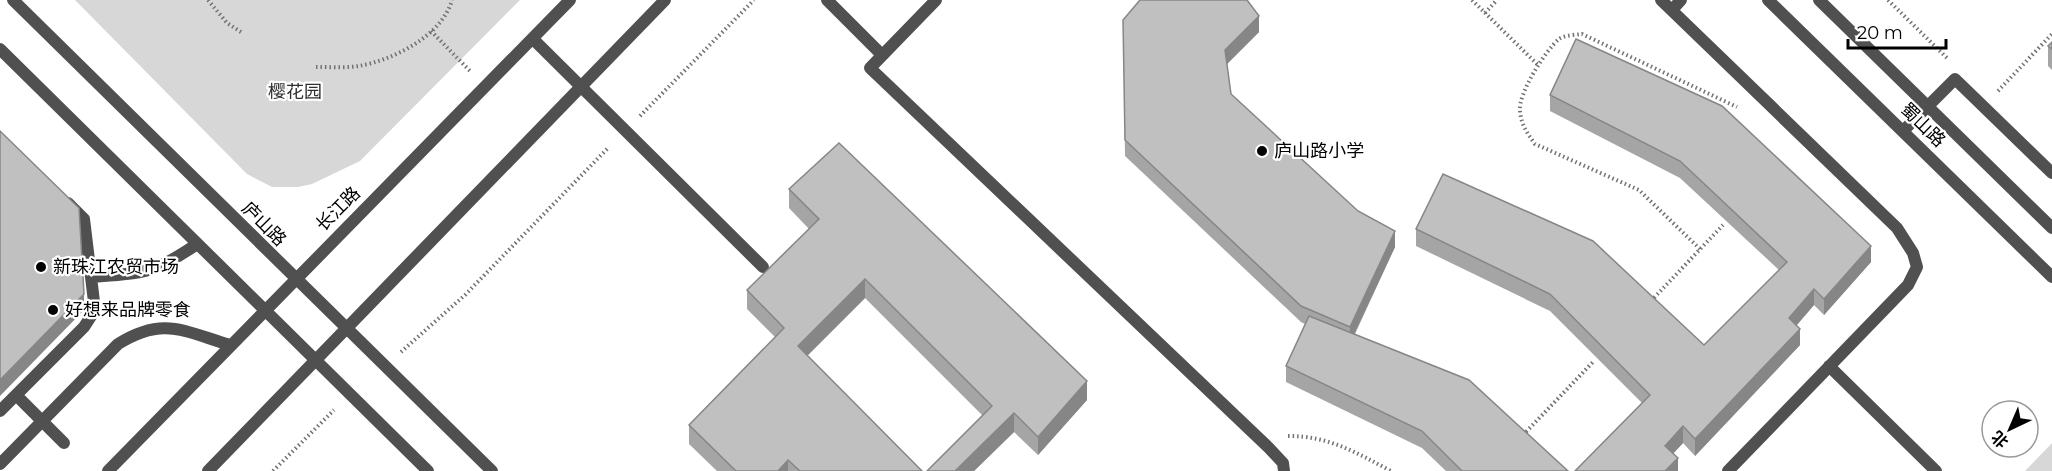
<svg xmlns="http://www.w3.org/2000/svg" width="2052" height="471" viewBox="0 0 2052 471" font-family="Montserrat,'Noto Sans SC',sans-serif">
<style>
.green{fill:#d7d7d7}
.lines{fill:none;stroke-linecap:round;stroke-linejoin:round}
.path{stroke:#727272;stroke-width:4;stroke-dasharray:1.5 3;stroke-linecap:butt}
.service{stroke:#505050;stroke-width:12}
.minor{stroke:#505050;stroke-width:12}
.tertiary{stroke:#505050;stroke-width:12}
.wall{fill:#a5a5a5}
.shaded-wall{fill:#868686}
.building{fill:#c0c0c0;stroke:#868686;stroke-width:1.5}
.poi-dot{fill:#000;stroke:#fff;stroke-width:2}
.labels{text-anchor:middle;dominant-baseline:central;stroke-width:4.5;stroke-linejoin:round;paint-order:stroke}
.park-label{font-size:18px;fill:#2e2e2e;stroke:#fff}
.street-label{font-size:18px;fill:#000;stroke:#fff}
.poi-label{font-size:18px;fill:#000;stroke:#fff;text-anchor:start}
</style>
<rect width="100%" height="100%" fill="#fff"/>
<path class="green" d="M75,0H520L360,161L312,184L298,187H272L247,174Z
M2052,443V471H2025Z"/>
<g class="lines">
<path class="path" d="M208,0L227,23L241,32
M1472,0L1539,66
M1888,0L1947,58
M1485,13L1497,0
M431,31L470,71
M316,67C330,67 345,68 359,66C393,60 442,36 452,0
M1998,91L2052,34
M640,116L754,0
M1700,249L1639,190L1535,144C1527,133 1521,124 1520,111C1518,93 1546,50 1559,39C1565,35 1575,35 1582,34L1737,107
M1651,301L1723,225
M401,352L465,295L609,147
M1523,435L1593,362
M1288,436C1329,436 1355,452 1391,471
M273,471L334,410"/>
<path class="service" d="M827,0L882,55
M936,0L870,68L1269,448L1283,463L1284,471
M1661,0L1897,228L1913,253L1917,267L1908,285L1728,471
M1672,10L1681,0
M533,39L763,267
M1903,131L1955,79L2052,173
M91,277C142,273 154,274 197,244
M1829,366L1936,471
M16,395L64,443
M0,411L84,327L95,310L84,219L68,203
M0,464L118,344C163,316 183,331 230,345"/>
<path class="minor" d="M1768,0L2052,277
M1819,0L2052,228"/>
<path class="tertiary" d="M13,0L492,471
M0,49L428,471
M108,471L570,0
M208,471L665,0"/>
</g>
<path class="wall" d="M1123,20L1259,32L1227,64L1231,94L1395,247L1355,334L1568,471H1446L1422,448L1286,382V366L1305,324L1301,322L1125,156Z
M1576,39L1871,262L1824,315L1814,305L1796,326L1800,345L1695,456L1683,443L1673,454L1678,471L1642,403L1550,311L1416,246V229L1704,345L1779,270L1680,178L1550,111V95Z
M2052,42V70L2048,66V46Z
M789,189L1087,400L1038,455L1014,432L974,471H927L983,416L865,298L807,356L922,471H717L689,444V425L775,337L747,309V290L809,229L789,208Z"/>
<path class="shaded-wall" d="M1259,16V32L1225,66V50Z
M1395,231V247L1350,343V327Z
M1871,246V262L1824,315V299Z
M865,279V298L798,365V346Z
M1814,289V305L1789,334V318Z
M84,294V310L0,396V380Z
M1800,329V345L1695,456V439Z
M1087,381V400L1038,455V437Z
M1014,413V432L974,471H955Z
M1683,426V443L1665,462V446Z
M1678,458V471H1665Z
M788,460V471H778Z"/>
<path class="building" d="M1140,0H1247L1259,16L1225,50L1231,94L1358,211L1395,231L1350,327L1301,306L1125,140L1123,20Z
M1576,39L1722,106L1871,246L1824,299L1814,289L1789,318L1800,329L1695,439L1683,426L1665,446L1678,458L1665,471H1575L1650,395L1550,294L1416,229L1443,174L1593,241L1704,345L1787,262L1680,161L1550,95Z
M2052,42V49L2048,46Z
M0,131L79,208L84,294L0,380Z
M839,143L1087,381L1038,437L1014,413L955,471H927L992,406L865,279L798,346L922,471H800L788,460L778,471H736L689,425L784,328L747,290L819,219L789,189Z
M1309,316L1469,380L1568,471H1462L1422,431L1286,366Z"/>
<g class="poi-dot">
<circle cx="1262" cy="151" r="6"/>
<circle cx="41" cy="267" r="6"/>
<circle cx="53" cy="310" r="6"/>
</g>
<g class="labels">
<g class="park-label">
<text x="295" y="92">樱花园</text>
</g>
<g class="street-label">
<text transform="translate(1923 125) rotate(44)">蜀山路</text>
<text transform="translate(338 209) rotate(-45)">长江路</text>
<text transform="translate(264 224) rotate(45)">庐山路</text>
</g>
<g class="poi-label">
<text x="1274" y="151">庐山路小学</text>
<text x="53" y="267">新珠江农贸市场</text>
<text x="65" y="310">好想来品牌零食</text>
</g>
</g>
<g transform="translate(2010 429) rotate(224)"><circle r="28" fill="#ffffff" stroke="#999999" stroke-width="1.5"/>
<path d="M0-4.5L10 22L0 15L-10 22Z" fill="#000000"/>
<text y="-9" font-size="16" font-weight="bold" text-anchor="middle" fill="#000000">北</text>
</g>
<path d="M1848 39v9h98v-9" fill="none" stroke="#000000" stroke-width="3"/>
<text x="1857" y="39" font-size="18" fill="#000000" stroke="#ffffff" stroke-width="4.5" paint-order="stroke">20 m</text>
</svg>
